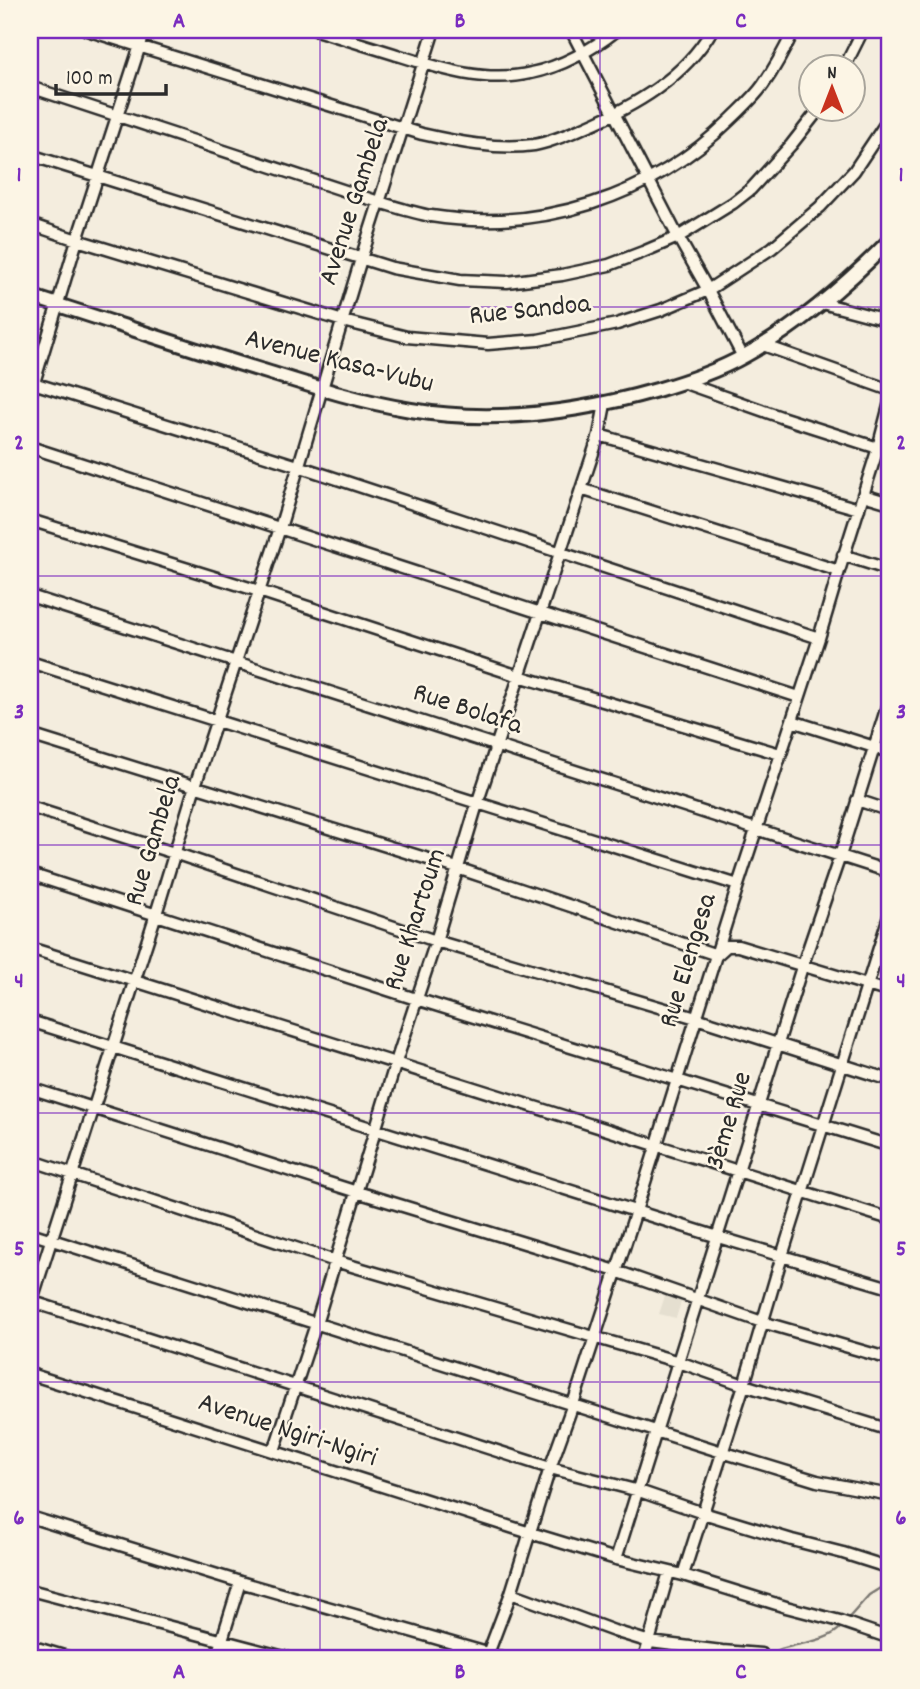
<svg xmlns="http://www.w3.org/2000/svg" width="920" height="1689" viewBox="0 0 920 1689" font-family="Dekko,sans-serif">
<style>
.built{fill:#e5dfd0}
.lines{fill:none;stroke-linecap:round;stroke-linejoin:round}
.stream{stroke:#7a7771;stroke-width:2.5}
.minor-casing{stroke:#2b2b2b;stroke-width:15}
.major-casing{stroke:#2b2b2b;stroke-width:18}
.minor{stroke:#fcf5e5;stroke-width:10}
.major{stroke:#fcf5e5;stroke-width:12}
.grid{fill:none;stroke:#7b2cbf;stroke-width:2;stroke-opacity:0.55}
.labels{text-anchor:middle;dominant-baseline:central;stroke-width:5;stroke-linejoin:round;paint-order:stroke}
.street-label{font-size:28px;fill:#2b2b2b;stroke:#fcf5e5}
.neatline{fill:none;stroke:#7b2cbf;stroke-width:2.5}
.grid-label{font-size:23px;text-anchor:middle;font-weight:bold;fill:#7b2cbf}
</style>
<rect width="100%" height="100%" fill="#f4edde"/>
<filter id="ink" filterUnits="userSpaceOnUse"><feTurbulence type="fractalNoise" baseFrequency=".0143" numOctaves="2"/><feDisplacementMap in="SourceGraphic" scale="14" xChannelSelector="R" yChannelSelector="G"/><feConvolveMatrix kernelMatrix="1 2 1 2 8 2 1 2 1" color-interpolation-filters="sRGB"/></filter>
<g filter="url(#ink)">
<path class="built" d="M666,1293L682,1299L676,1318L659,1314Z"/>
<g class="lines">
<path class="stream" d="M846,1621L869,1595L890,1582
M767,1659C771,1655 775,1651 781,1649C801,1642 827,1643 842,1626"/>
<g class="minor-casing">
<path id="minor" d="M87,30L422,134C457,142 498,150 534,145C552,142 569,134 585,127C635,106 684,78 712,30
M316,30C342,38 368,46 394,54C438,68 485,84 531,73C561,67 593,49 617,30
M571,30L678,237L708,290L743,357
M845,66L863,30
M30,87L379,202C396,207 414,213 431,216C540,233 652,197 730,120C741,109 754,98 763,85C775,68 785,49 794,30
M30,155L392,268L460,280L507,282L562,275L609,265L643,252L678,237L733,203L751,189L791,145L820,108
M30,224L77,240L343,321L407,337L488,344L538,340L617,324L661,310L708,290L772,248L820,207L854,171L890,117
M822,303L890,321
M763,345L890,390
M30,382L298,466L819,638
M682,382L781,417L878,448
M30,396L77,240L145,30
M599,435L859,509
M30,447L799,697
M581,489L839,571
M863,495L890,503
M30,520L259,591L519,676L780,754
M843,555L890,570
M30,596L890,872
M30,662L738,885
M792,721L890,752
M30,735L457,868L717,955L727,946H738L890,992
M857,800L890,811
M30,807L174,853L436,941L696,1018L890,1080
M30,874L416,999L890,1146
M30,948L890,1219
M30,1021L718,1237L890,1288
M30,1088L357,1192L616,1271L762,1322L890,1359
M30,1160L335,1261L679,1362L744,1385L890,1430
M30,1233L722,1452L817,1481L890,1495
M30,1301L550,1468L639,1491L703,1513L792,1540L843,1553L890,1568
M30,1306L156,914L195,786L280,528L361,259L434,30
M30,1374L514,1528L616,1559L683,1575L786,1607L840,1621L890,1638
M274,1451L316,1324L396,1062L436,941L477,804L599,435L605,404
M30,1517L240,1582L508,1659
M616,1559L802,967L840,856L890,697
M683,1575L744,1385L782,1256L890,913
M30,1590L292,1659
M511,1593L614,1631L650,1642L722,1651L761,1654
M30,1646L74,1659
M216,1659L240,1582
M486,1659L511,1593L550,1468L573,1404L636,1211L738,885L819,638L839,571L878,448L890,402
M644,1659L669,1572"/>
</g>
<g class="major-casing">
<path id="major" d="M30,296C109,321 188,348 267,372C315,387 362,402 411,410C493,424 577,413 657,390C687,381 718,371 746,355C800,325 847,284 890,240"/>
</g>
<use href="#minor" class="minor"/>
<use href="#major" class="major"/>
</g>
</g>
<path class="grid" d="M320,30V1659M600,30V1659M30,307H890M30,576H890M30,845H890M30,1113H890M30,1382H890"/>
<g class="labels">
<g class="street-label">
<text transform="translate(356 202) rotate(-72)">Avenue Gambela</text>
<text transform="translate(530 312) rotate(-6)">Rue Sandoa</text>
<text transform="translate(339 363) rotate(14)">Avenue Kasa-Vubu</text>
<text transform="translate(467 711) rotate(18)">Rue Bolafa</text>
<text transform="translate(155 841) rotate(-73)">Rue Gambela</text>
<text transform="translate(417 920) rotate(-72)">Rue Khartoum</text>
<text transform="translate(690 961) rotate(-73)">Rue Elengesa</text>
<text transform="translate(731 1121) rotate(-73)">3ème Rue</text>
<text transform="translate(287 1432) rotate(18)">Avenue Ngiri-Ngiri</text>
</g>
</g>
<rect width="920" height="1689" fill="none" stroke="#fcf5e5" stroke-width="77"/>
<g transform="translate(832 88)"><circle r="33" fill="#fcf5e5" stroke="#a8a49b" stroke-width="2"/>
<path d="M0-5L12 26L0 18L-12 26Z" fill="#c8321e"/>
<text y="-10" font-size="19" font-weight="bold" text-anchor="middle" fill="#2b2b2b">N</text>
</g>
<path d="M56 84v10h110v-10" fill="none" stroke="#2b2b2b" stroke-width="3.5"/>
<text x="66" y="84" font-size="21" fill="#2b2b2b" stroke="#fcf5e5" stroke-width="5" paint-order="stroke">100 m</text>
<rect x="38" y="38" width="843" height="1612" class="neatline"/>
<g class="grid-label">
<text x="179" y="27">A</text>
<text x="460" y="27">B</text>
<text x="741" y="27">C</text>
<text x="19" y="181">1</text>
<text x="901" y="181">1</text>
<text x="19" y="449">2</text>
<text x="901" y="449">2</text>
<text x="19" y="718">3</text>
<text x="901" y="718">3</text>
<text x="19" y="987">4</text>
<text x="901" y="987">4</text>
<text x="19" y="1255">5</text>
<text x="901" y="1255">5</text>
<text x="19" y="1524">6</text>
<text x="901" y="1524">6</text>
<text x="179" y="1678">A</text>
<text x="460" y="1678">B</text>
<text x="741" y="1678">C</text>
</g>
</svg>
